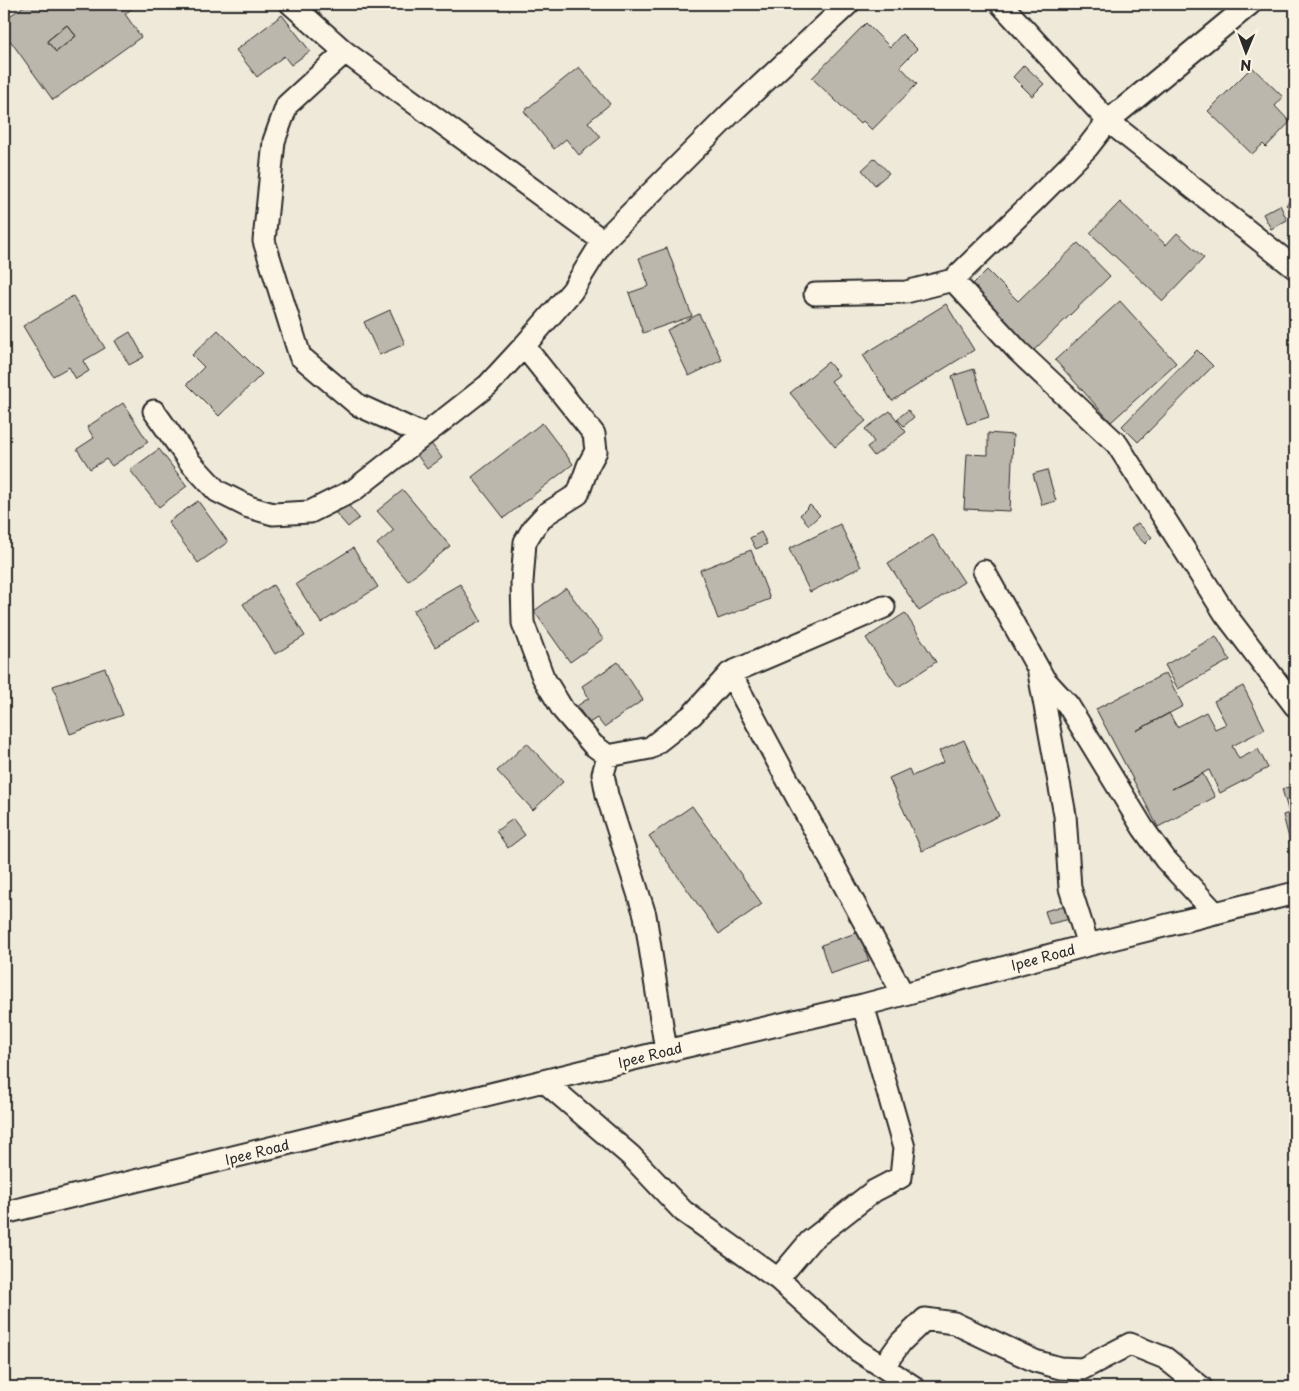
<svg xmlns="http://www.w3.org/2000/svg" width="1299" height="1391" viewBox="0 0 1299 1391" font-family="'Playpen Sans',sans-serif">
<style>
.building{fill:#bcb7ac;stroke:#2b2b2b;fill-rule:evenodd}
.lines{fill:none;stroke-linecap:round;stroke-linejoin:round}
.minor-casing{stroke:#2b2b2b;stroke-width:25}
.minor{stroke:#fcf5e5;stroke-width:21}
.labels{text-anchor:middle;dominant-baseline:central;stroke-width:4.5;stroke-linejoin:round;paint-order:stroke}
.street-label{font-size:14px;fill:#2b2b2b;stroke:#fcf5e5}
</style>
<rect width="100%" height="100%" fill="#efe9da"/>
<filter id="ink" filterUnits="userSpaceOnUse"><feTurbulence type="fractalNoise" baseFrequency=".02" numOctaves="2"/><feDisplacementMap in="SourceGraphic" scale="10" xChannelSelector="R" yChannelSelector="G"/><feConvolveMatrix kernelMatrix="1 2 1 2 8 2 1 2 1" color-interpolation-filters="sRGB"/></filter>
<g filter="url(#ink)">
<path class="building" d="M27,4H134L135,6L125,14L141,37L53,100L4,32V20ZM67,25L76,36L56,52L47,41Z
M282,15L310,51L291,65L284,56L257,77L236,50Z
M866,23L890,47L902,34L917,49L900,66L917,84L872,130L863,121L860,124L812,78Z
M67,25L76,36L56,52L47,41Z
M1024,65L1044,84L1032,96L1013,77Z
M579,67L610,104L588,122L601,137L579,155L566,139L554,149L524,111Z
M1252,67L1283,97L1275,106L1290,122L1266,147L1263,144L1252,154L1208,111Z
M875,158L889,173L875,185L862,170Z
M1295,194V212L1286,205Z
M1120,202L1166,245L1177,233L1204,258L1163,301L1090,233Z
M1280,205L1287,220L1271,229L1263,214Z
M1078,243L1110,276L1033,351L970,287L987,270L1018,301Z
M667,248L692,316L643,333L629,293L649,286L639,258Z
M73,296L105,348L83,361L89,371L76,379L69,367L53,376L23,326Z
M1120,301L1176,363L1111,422L1055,360Z
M946,304L974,350L892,401L863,355Z
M390,310L405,344L379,355L364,322Z
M699,314L722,360L689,376L667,330Z
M218,330L262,374L219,416L187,384L204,367L192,355Z
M130,332L144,357L129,365L115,341Z
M1197,350L1213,366L1138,442L1122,426Z
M828,362L839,375L831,381L866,421L835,447L790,393Z
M974,369L989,417L967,424L952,376Z
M123,403L148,442L112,466L106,459L90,469L77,449L94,438L87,427Z
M908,410L914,417L904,426L897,419Z
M890,411L906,432L874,456L867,447L874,442L865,429Z
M542,423L573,464L504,518L472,477Z
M988,433L1013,435L1010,511L964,509L967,454L988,455Z
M430,442L442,458L427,469L415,452Z
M159,449L187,486L159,507L130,470Z
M1047,470L1056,501L1042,505L1033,474Z
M403,490L450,546L408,581L377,544L394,530L377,511Z
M198,501L228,542L198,563L168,522Z
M345,501L359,518L348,527L334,511Z
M810,505L820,515L809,525L800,515Z
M1138,523L1152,537L1145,544L1131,529Z
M840,524L861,567L810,592L789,549Z
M761,532L767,544L756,549L750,538Z
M933,535L964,582L919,611L888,563Z
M353,548L378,587L321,623L296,584Z
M751,550L770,599L718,619L700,570Z
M460,584L481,621L435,647L413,611Z
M273,585L305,636L275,654L243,604Z
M566,588L603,639L570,662L534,611Z
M905,613L936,662L898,687L866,638Z
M1216,636L1230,660L1178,689L1165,665Z
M618,662L643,700L604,727L597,718L589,723L577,706L589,698L582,686Z
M105,668L123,715L70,734L53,686Z
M1166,673L1183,706L1136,731L1169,713L1177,727L1206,712L1215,729L1226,724L1214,701L1243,686L1265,729L1232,746L1239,759L1258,749L1268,768L1220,793L1209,770L1172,789L1203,774L1215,797L1158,827L1096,709Z
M964,740L999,816L922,851L889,778L909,769L912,776L944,762L939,751Z
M527,743L563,782L533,810L497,771Z
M1295,785V845L1291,846L1283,815L1289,813L1282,789Z
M692,806L762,904L719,934L649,836Z
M513,819L525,835L508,848L496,831Z
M1066,905L1070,919L1049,924L1045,911Z
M859,932L869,961L830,974L821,945Z"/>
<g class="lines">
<g class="minor-casing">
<path id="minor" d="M291,4L345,52L603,241
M1001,4L1108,121L1295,268
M345,52L287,105L274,141L264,241L300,356L358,405L422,434
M953,280L1018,351L1117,444L1226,615L1295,706
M815,294L906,292L953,280L1036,199L1087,148L1108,121L1250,4
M524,346L572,291L603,241L730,114L848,4
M154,411L190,462L217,491L249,507L273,514L310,512L354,490L488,385L524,346L594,434L596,451L588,466L578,494L546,514L534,527L525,542L522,582L523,623L543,677L563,710L593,745L608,756L650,748L692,715L730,673L903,994
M984,571L1044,679L1068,705L1143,828L1165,859L1215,913
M730,673L884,607
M1039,673L1065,815L1070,888L1088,945
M608,756L603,774L607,795L645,915L666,1051
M545,1082L631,1156L683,1211L778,1279L857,1350L914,1387
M4,1213L666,1051L863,1005L1088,945L1295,893
M778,1279L810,1241L874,1191L901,1177L904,1148L863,1005
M883,1367L901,1342L925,1319L954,1323L1035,1361L1060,1368L1082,1369L1130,1344L1165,1358L1201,1387"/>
</g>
<use href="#minor" class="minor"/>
</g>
</g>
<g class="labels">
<g class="street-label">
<text transform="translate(1043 957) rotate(-15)">Ipee Road</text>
<text transform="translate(650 1055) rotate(-14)">Ipee Road</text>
<text transform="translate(257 1152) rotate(-14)">Ipee Road</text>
</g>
</g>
<rect width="1299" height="1391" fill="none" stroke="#fcf5e5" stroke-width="20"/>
<rect x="10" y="10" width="1279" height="1371" fill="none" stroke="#2b2b2b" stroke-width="2" filter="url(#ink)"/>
<g transform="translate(1246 52) rotate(181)" stroke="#fcf5e5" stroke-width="4" paint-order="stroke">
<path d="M0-4L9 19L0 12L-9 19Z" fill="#2b2b2b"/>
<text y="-8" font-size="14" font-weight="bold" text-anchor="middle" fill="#2b2b2b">N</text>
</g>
</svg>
